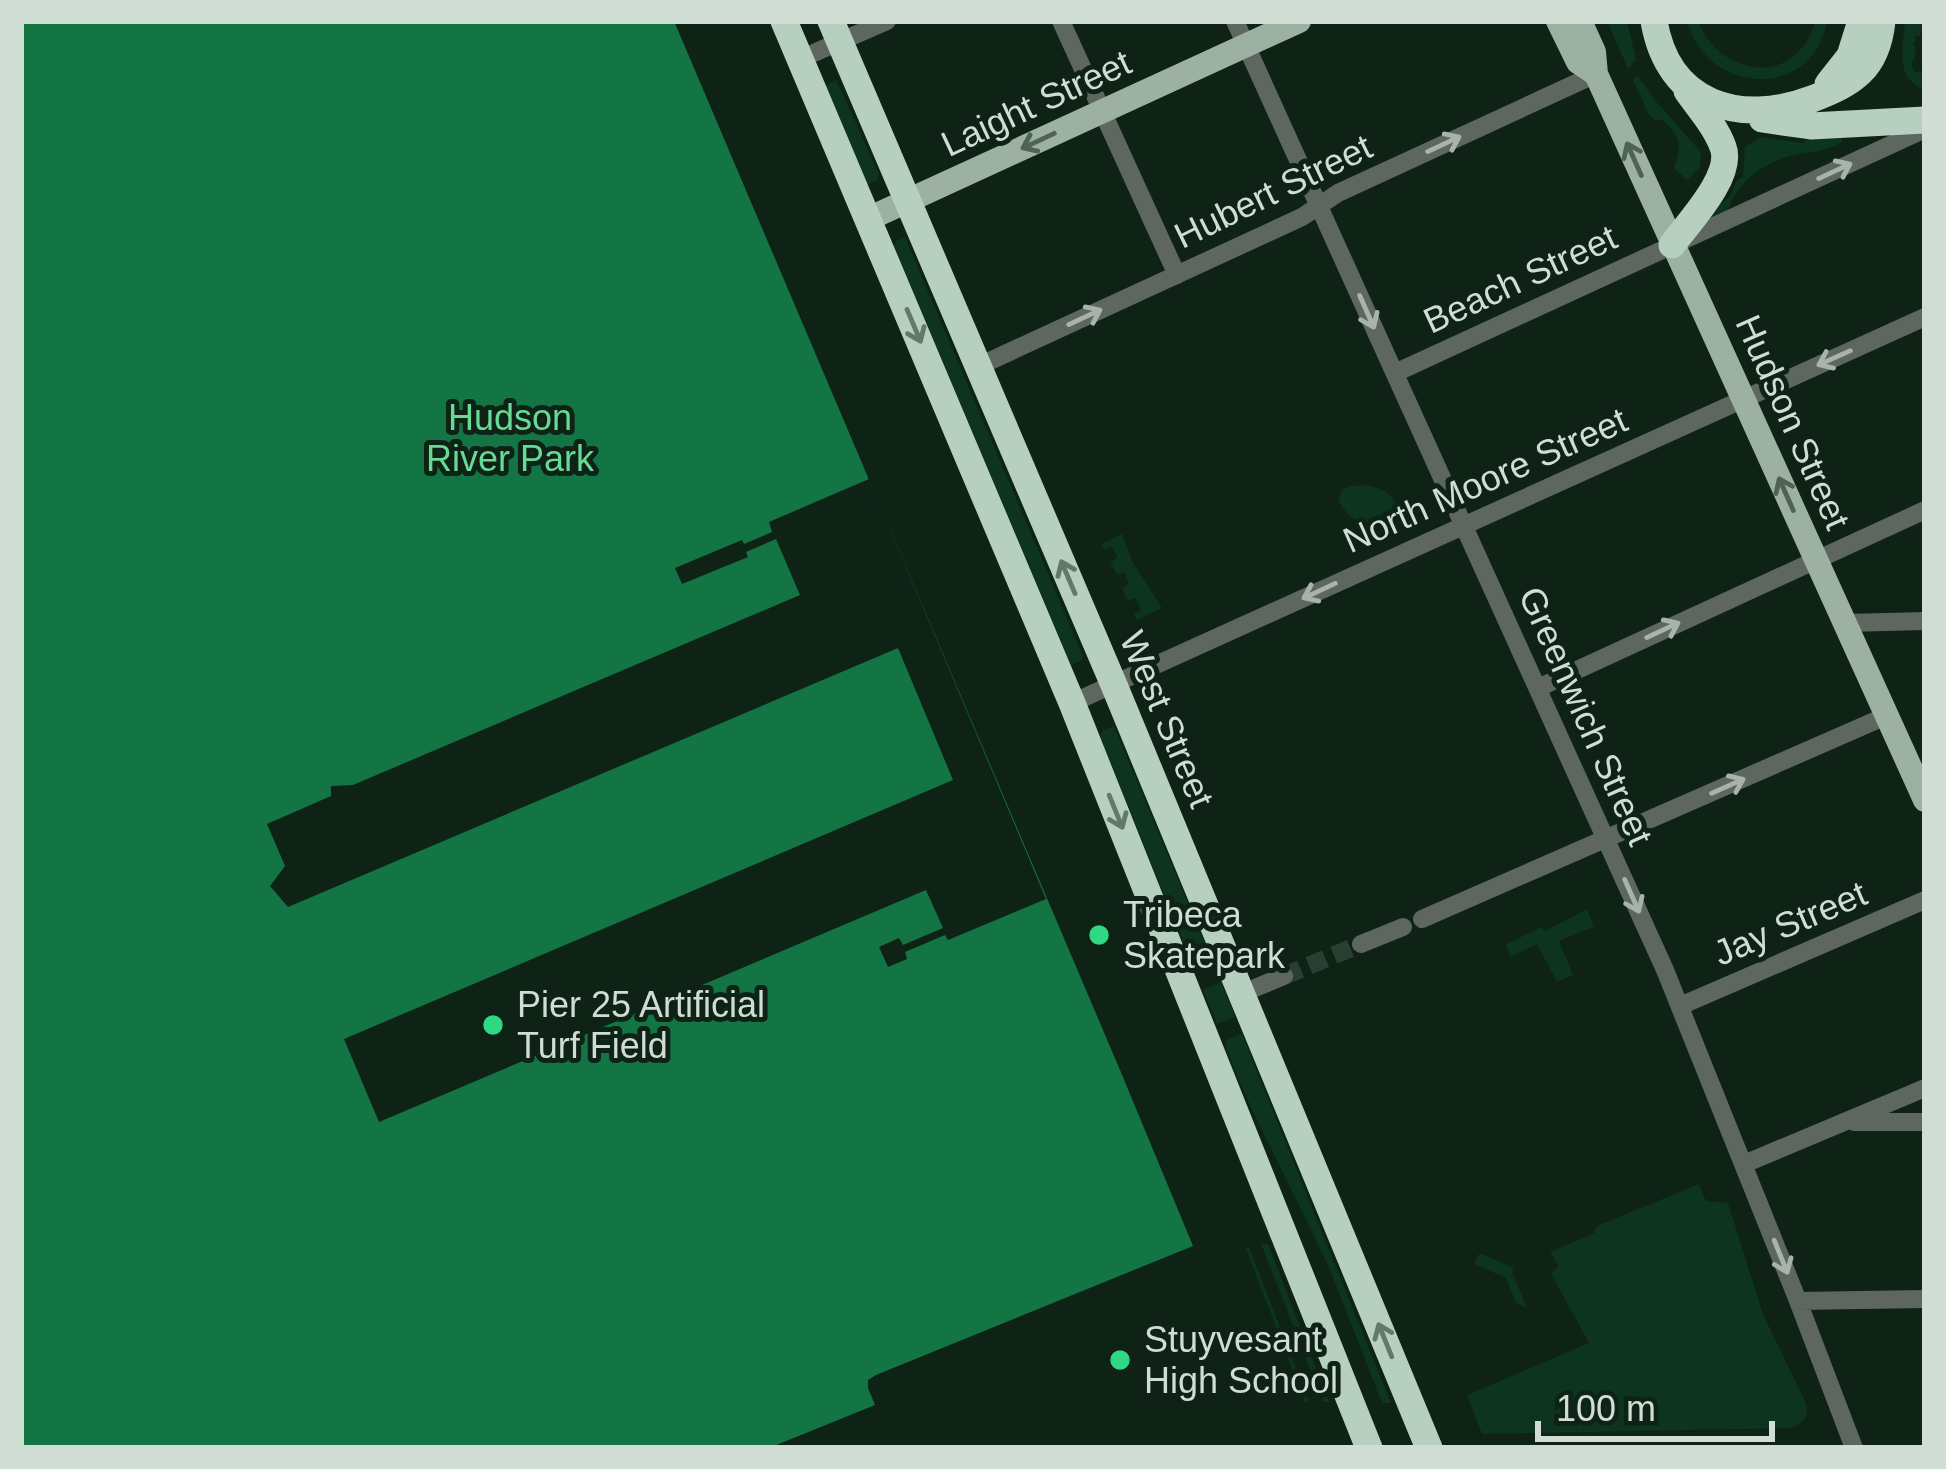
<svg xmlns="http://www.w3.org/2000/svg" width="1946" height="1469" viewBox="0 0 1946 1469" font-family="Arial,sans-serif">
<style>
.green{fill:#0c341e}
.water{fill:#147544}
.pier{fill:#0e2216}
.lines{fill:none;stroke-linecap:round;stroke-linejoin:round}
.minor-tunnel{stroke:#2b3e32;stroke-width:18;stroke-dasharray:18 9;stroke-linecap:butt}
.minor{stroke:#5d6760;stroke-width:18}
.major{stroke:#9db1a3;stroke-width:24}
.highway{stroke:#b6cfbe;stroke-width:27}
.oneway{stroke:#4e6255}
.oneway2{stroke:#a8b4ab}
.oneway3{stroke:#62786a}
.poi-dot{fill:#2fd883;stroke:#0e2216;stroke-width:4.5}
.labels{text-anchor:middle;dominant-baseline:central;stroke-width:10;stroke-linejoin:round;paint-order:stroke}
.street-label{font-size:36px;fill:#d0ddd4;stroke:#0e2216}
.park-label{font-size:36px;fill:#67da96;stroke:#0e2216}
.poi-label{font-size:36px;fill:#d0ddd4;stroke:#0e2216;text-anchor:start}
</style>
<rect width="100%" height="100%" fill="#0e2216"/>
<path class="green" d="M1607,21H1627L1636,60L1628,69Z
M1687,21H1698C1721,79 1798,87 1815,21H1827C1813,102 1706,95 1687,21Z
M1905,21L1925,22L1920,36H1916L1913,45L1916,47L1914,60L1911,62L1915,72L1919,71L1925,76V90C1894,79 1903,48 1905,21Z
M1637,75L1655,100L1701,152L1700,167L1687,180L1674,168C1681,145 1682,138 1663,120H1655L1649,115L1633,80Z
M836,79L879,174L878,180L867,185L826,86Z
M1760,137L1803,143L1808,139L1842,138V142C1829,150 1820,151 1805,153C1770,158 1739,178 1728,210L1711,218L1709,214L1730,196L1737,180L1743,177L1745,147Z
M905,237L1083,656L1081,661L1071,665L894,246L896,241Z
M1351,486C1370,484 1388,487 1397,505L1396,515C1375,536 1350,523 1338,500L1342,490Z
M1122,534L1132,561L1162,608L1137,620L1134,614L1141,610L1135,598L1128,601L1122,588L1129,584L1124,572L1117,575L1110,562L1117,558L1112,547L1104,550L1101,544Z
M1114,726L1213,963L1211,967L1196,973L1100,736L1103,730Z
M1587,909L1594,927L1559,941L1573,975L1557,982L1537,944L1510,957L1506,944L1542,927L1545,931Z
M1221,982L1235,1017L1217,1024L1203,990Z
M1242,1034L1391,1403H1382L1328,1265L1246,1097L1225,1045L1227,1040Z
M1699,1184L1706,1201L1728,1203L1763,1314L1806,1403C1809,1415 1804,1424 1791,1428L1482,1434L1467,1395L1589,1343L1551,1274L1559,1266L1550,1252L1594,1233L1597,1226Z
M1266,1243L1269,1246L1329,1402H1323L1261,1244Z
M1249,1247L1309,1402H1305L1246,1249Z
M1482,1254L1514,1268L1512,1272L1527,1308L1516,1303L1506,1278L1474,1264L1478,1255Z"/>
<path class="water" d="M21,21H674L1120,1070L1193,1246L876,1375L868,1380V1388L875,1405L769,1448H21Z"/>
<path class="pier" d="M869,479L1046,899L948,940L945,935L905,952L907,959L888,967L879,947L899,938L903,945L943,928L926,890L379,1122L344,1039L953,780L898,648L288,907L270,886L285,866L267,824L331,796V786L353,785L800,595L776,539L746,552L748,557L682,584L675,568L742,540L744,544L772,532L769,522Z"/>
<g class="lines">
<path class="minor-tunnel" d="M1284,976L1361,944"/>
<path class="minor" d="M1061,21L1177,275
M1235,21L1665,970L1798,1301L1854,1448
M800,59L887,21
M979,366L1302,217L1338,193L1596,74
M1395,373L1925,129
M1845,623L1925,621
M1538,688L1925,510
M1072,703L1925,317
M1422,919L1886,716
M1361,944L1403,927
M1243,993L1284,976
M1680,1006L1925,900
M1854,1122H1925
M1744,1164L1925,1088
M1798,1301L1925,1299"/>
<path class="major" d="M1558,21L1578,62L1596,74
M1580,21L1594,52L1596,74L1925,800
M868,219L1299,21"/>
<path class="highway" d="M784,21L1072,703L1369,1448
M831,21L1114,685L1429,1448
M1654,21C1668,105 1740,126 1812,99C1854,83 1877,69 1882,21
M1828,84L1850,56L1861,21
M1762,119L1811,126L1925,120
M1672,245C1689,222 1734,175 1723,147C1716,127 1699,108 1687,91"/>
</g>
<defs><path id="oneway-shaft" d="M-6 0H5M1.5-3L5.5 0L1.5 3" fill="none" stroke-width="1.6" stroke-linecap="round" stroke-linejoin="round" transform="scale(3)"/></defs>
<g class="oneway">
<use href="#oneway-shaft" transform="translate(1038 141) rotate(155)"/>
<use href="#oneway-shaft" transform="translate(1634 159) rotate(-114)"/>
<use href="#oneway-shaft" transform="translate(1786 494) rotate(-114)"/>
</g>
<g class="oneway2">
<use href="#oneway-shaft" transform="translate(1444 144) rotate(-25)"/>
<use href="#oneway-shaft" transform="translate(1835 171) rotate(-25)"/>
<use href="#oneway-shaft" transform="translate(1367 312) rotate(66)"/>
<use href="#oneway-shaft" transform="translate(1085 317) rotate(-25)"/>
<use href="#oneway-shaft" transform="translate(1834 358) rotate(156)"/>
<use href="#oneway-shaft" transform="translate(1319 591) rotate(155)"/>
<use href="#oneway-shaft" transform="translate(1663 630) rotate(-25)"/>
<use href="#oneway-shaft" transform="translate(1728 786) rotate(-24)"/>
<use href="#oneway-shaft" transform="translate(1632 896) rotate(66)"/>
<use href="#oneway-shaft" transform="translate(1781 1257) rotate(68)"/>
</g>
<g class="oneway3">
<use href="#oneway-shaft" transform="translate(914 326) rotate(67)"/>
<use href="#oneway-shaft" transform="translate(1068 577) rotate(-113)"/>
<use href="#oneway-shaft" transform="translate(1116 812) rotate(68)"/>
<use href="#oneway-shaft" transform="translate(1385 1340) rotate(-112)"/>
</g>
<g class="poi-dot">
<circle cx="1099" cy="935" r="12"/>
<circle cx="493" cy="1025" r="12"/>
<circle cx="1120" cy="1360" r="12"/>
</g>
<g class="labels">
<g class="street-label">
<text transform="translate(1036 103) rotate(-25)">Laight Street</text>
<text transform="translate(1273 191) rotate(-26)">Hubert Street</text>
<text transform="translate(1520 279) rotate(-25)">Beach Street</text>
<text transform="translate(1793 422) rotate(66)">Hudson Street</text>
<text transform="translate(1485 480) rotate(-24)">North Moore Street</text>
<text transform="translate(1586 716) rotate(66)">Greenwich Street</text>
<text transform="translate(1167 719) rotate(67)">West Street</text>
<text transform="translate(1790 923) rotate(-23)">Jay Street</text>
</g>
<g class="park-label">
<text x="510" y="417">Hudson<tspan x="510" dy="41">River Park</tspan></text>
</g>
<g class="poi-label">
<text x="1123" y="914">Tribeca<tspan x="1123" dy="41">Skatepark</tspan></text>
<text x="517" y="1004">Pier 25 Artificial<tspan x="517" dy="41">Turf Field</tspan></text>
<text x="1144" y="1339">Stuyvesant<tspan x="1144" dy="41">High School</tspan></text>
</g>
</g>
<rect width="1946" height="1469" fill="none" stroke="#d0ddd4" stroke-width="48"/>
<path d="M1538 1421v18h234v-18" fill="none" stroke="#d0ddd4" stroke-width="6"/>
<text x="1556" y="1421" font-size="36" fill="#d0ddd4" stroke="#0e2216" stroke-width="9" paint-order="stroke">100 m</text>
</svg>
